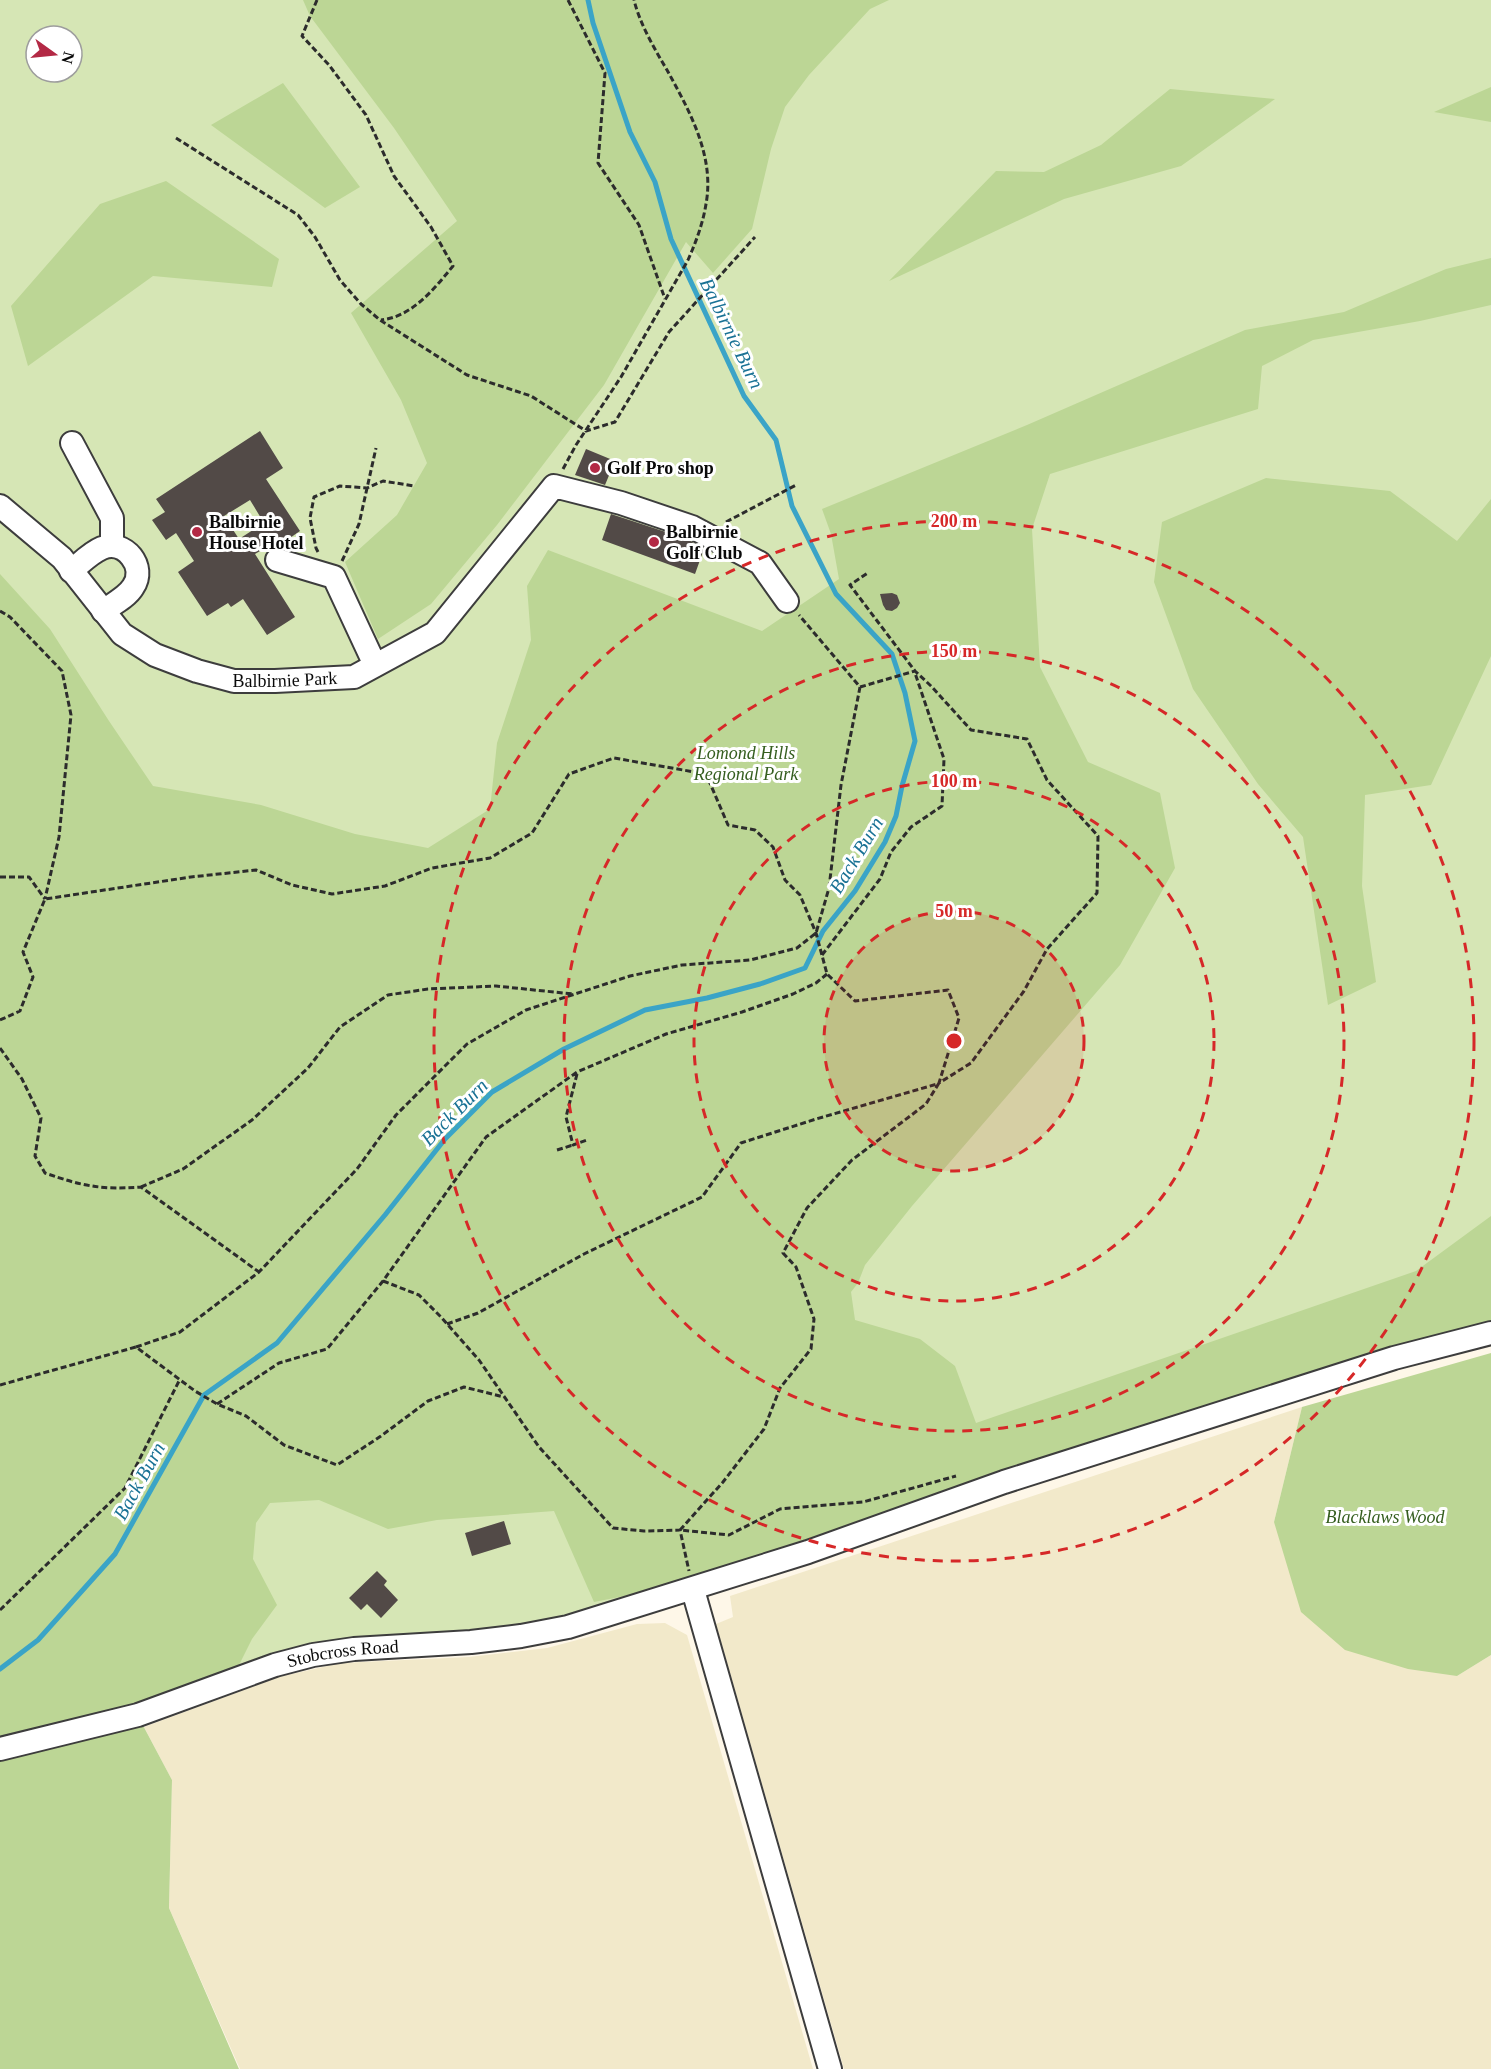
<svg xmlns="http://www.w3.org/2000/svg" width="1491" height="2069" viewBox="0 0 1491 2069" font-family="'Times New Roman',serif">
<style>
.farmland{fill:#f2e9ca}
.green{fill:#d6e6b5;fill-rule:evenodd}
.forest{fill:#bcd695}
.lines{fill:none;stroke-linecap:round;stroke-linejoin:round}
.stream{stroke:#3aa4c7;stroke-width:5}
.building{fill:#524a47;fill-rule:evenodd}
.minor-casing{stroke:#3d3d3d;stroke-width:26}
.path{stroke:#2c2c2c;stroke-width:3;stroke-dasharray:6 3;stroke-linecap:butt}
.minor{stroke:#fff;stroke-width:22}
.ring{fill:none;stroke:#d62828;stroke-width:3;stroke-dasharray:10 8}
.poi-dot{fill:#b32945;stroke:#fff;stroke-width:2}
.labels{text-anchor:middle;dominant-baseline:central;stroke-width:6;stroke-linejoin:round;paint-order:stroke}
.poi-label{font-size:18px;font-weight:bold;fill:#0a0a0a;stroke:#fff;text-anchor:start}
.street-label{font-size:18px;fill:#0a0a0a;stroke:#fff}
.park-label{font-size:18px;font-style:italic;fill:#355e1f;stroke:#fff}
.water-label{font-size:20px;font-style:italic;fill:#1a7295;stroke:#fff}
.centre{fill:#d62828;stroke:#fff;stroke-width:3}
.ring-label{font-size:18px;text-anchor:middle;font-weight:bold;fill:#d62828;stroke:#fff;stroke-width:6;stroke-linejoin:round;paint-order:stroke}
</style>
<rect width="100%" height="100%" fill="#fef7e8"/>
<path class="farmland" d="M1302,1407L1274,1522L1457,1676L1491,1655V2069H844L716,1624L733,1617L730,1596Z
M665,1623L687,1635L813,2069H240L169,1908L172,1780L144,1727L279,1677L340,1663L469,1657L547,1648L637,1624Z"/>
<path class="green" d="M0,0H1491V1334L568,1627L313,1655L0,1749ZM36,36H72V72H36Z"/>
<path class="forest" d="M303,0H889L870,9L809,75L785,107L771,149L752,229L713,273L686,242L604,385L497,525L431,604L378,639L345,562L397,515L427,463L401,400L351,313L457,221L394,128L310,16Z
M283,83L360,187L325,208L211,125Z
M1491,87V122L1434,112Z
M1170,89L1275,99L1181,166L1064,199L889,281L996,171L1044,172L1101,145Z
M166,181L279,259L272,287L153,276L28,366L11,306L100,204Z
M1491,258V305L1420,321L1313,340L1262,366L1258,409L1050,474L1032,529L1040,667L1088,762L1160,793L1175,868L1120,965L912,1206L865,1265L858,1283L851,1292L855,1320L920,1339L955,1366L976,1423L1416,1271L1491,1216V1322L1430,1336L1001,1472L681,1585L594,1602L554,1511L437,1520L388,1529L319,1500L270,1503L256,1523L253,1559L277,1605L252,1639L231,1681L138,1716L172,1780L169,1908L239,2069H0V574L50,629L109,721L153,786L261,805L355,834L428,848L490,809L497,743L531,640L527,586L548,550L762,631L839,579L831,534L822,509L1027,425L1245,330L1344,312L1446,269Z
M1266,478L1390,491L1457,541L1491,499V656L1431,785L1365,795L1362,886L1376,982L1328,1005L1303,837L1258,784L1193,689L1154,582L1162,522Z
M1491,1353V1655L1457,1676L1408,1669L1345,1650L1301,1612L1274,1522L1302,1407Z"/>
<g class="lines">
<path class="stream" d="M0,1669L38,1640L115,1554L204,1395L277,1343L385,1215L445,1139L492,1092L564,1049L645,1010L707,998L760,984L805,968L823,931L855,891L885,842L896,816L902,786L915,741L905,693L892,654L836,594L792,506L776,440L744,396L671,239L655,182L630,132L593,23L588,0"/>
</g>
<path class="building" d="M260,431L283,468L266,479L300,531L284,542L282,538L255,554L295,617L267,635L243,599L231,607L228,603L207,616L178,572L194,561L176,533L166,540L152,520L165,512L156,499ZM250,500L264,523L239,539L224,516Z
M586,449L615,461L605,485L575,475Z
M611,514L687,539L704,549L695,574L602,540Z
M880,594L892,593L897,595L900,603L897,608L892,611L886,610L883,605Z
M504,1521L511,1544L472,1556L465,1533Z
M377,1571L387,1581L384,1585L398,1600L381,1618L367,1604L361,1610L349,1598Z"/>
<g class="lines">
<g class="minor-casing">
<g id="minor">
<path d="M72,443L112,518V546"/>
<path id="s1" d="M0,506L62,558L122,634L155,655L197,671L234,681H275L354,677L435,633L554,486L621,503L692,527L760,563L787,601"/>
<path d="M277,560L334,577L375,665"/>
<path d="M71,571C80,564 90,553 102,548C125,539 147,567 133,587C127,597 113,604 103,611"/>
<path d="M693,1590L830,2069"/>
<path id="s2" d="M0,1749L138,1715L275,1665L313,1655L354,1649L471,1642L521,1636L568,1627L808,1552L1004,1482L1394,1358L1491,1333"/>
</g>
</g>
<path class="path" d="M317,0L302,36L329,65L366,115L394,176L431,227L453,266C435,288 412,317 381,320
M568,0L605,73L598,163L639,225L665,299
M176,138L298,215L315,237L340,280L361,304L380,320L467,375L531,396L586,431L615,422L669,332L755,237
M563,469L576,445L621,377L688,260C696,242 703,223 706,204C715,156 689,110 667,70C654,48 640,24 634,0
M726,522L796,485
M318,552L316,548L310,518L314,497L340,486L367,488L383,481L414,486
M342,561L359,524L376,448
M0,611L10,617L62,671L71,715L59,837L45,899
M860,687L915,671
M0,877H29L45,899
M822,955L880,879L891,852L911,827L942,806L944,759L915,673
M0,1020L20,1011L33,977L23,952L45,899L191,877L256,870L292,885L332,894L385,886L432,868L490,858L532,833L569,774L614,758L706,774L728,825L755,830L773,847L785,880L800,895L816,933L827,974L855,1001L948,990L959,1018L939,1083L971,1063L1024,991L1047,949L1097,893L1098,836L1047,780L1027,739L971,730L931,686L915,671L850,585L869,572
M0,1048L22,1079L41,1118L35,1156L45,1173C82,1186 101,1190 141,1187L259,1272
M577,1074L566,1117L573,1145L587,1140
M939,1083L926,1104L852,1160L807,1208L783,1253L796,1267L814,1319L811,1349L780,1388L764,1429L723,1482L680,1530L729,1535L780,1509L863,1502L956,1476
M557,1150L573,1145
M141,1187L183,1169L252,1120L308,1068L340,1027L388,995L428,989L496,986L573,994
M383,1281L419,1295L441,1317L479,1360L539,1447L613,1528L644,1531L680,1530L689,1571
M447,1324L478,1313L584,1254L702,1197L741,1143L816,1119L937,1084
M136,1347L180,1332L259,1272L357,1169L396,1115L467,1044L526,1010L630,976L682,965L750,960L797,948L816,933L829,888L841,785L860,687L799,615
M0,1385L136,1347L195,1391L217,1404L246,1416L284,1445L337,1465L381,1436L428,1401L464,1387L504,1397
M217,1404L279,1363L327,1349L383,1281L486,1137L577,1072L666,1034L742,1012L793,994L816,983L827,974
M0,1610L125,1488L180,1379"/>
<use href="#minor" class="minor"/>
</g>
<circle cx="954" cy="1041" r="130" fill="#d62828" fill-opacity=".12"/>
<g class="ring">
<circle cx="954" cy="1041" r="130"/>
<circle cx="954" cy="1041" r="260"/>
<circle cx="954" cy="1041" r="390"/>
<circle cx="954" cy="1041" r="520"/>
</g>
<g class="poi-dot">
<circle cx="595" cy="468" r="6"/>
<circle cx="197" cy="532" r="6"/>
<circle cx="654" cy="542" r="6"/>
</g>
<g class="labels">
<g class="poi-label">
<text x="607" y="468">Golf Pro shop</text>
<text x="209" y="522">Balbirnie<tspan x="209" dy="21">House Hotel</tspan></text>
<text x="666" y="532">Balbirnie<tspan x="666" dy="21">Golf Club</tspan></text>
</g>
<g class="street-label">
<text stroke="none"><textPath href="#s1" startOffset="351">Balbirnie Park</textPath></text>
<text stroke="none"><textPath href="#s2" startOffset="357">Stobcross Road</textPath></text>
</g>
<g class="park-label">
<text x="746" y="753">Lomond Hills<tspan x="746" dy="21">Regional Park</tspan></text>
<text x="1385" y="1517">Blacklaws Wood</text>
</g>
<g class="water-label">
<text transform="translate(732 333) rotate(64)">Balbirnie Burn</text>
<text transform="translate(856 855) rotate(-59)">Back Burn</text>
<text transform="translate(454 1112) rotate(-45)">Back Burn</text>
<text transform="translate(139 1481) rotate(-61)">Back Burn</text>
</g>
</g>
<circle cx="954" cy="1041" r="9" class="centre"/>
<g class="ring-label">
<text x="954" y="527">200 m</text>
<text x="954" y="657">150 m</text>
<text x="954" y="787">100 m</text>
<text x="954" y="917">50 m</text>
</g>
<g transform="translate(54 54) rotate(105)"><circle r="28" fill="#ffffff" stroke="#9d9d9d" stroke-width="1.5"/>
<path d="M0-4.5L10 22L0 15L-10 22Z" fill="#b32945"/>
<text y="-9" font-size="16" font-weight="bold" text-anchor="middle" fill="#0a0a0a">N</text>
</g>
</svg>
